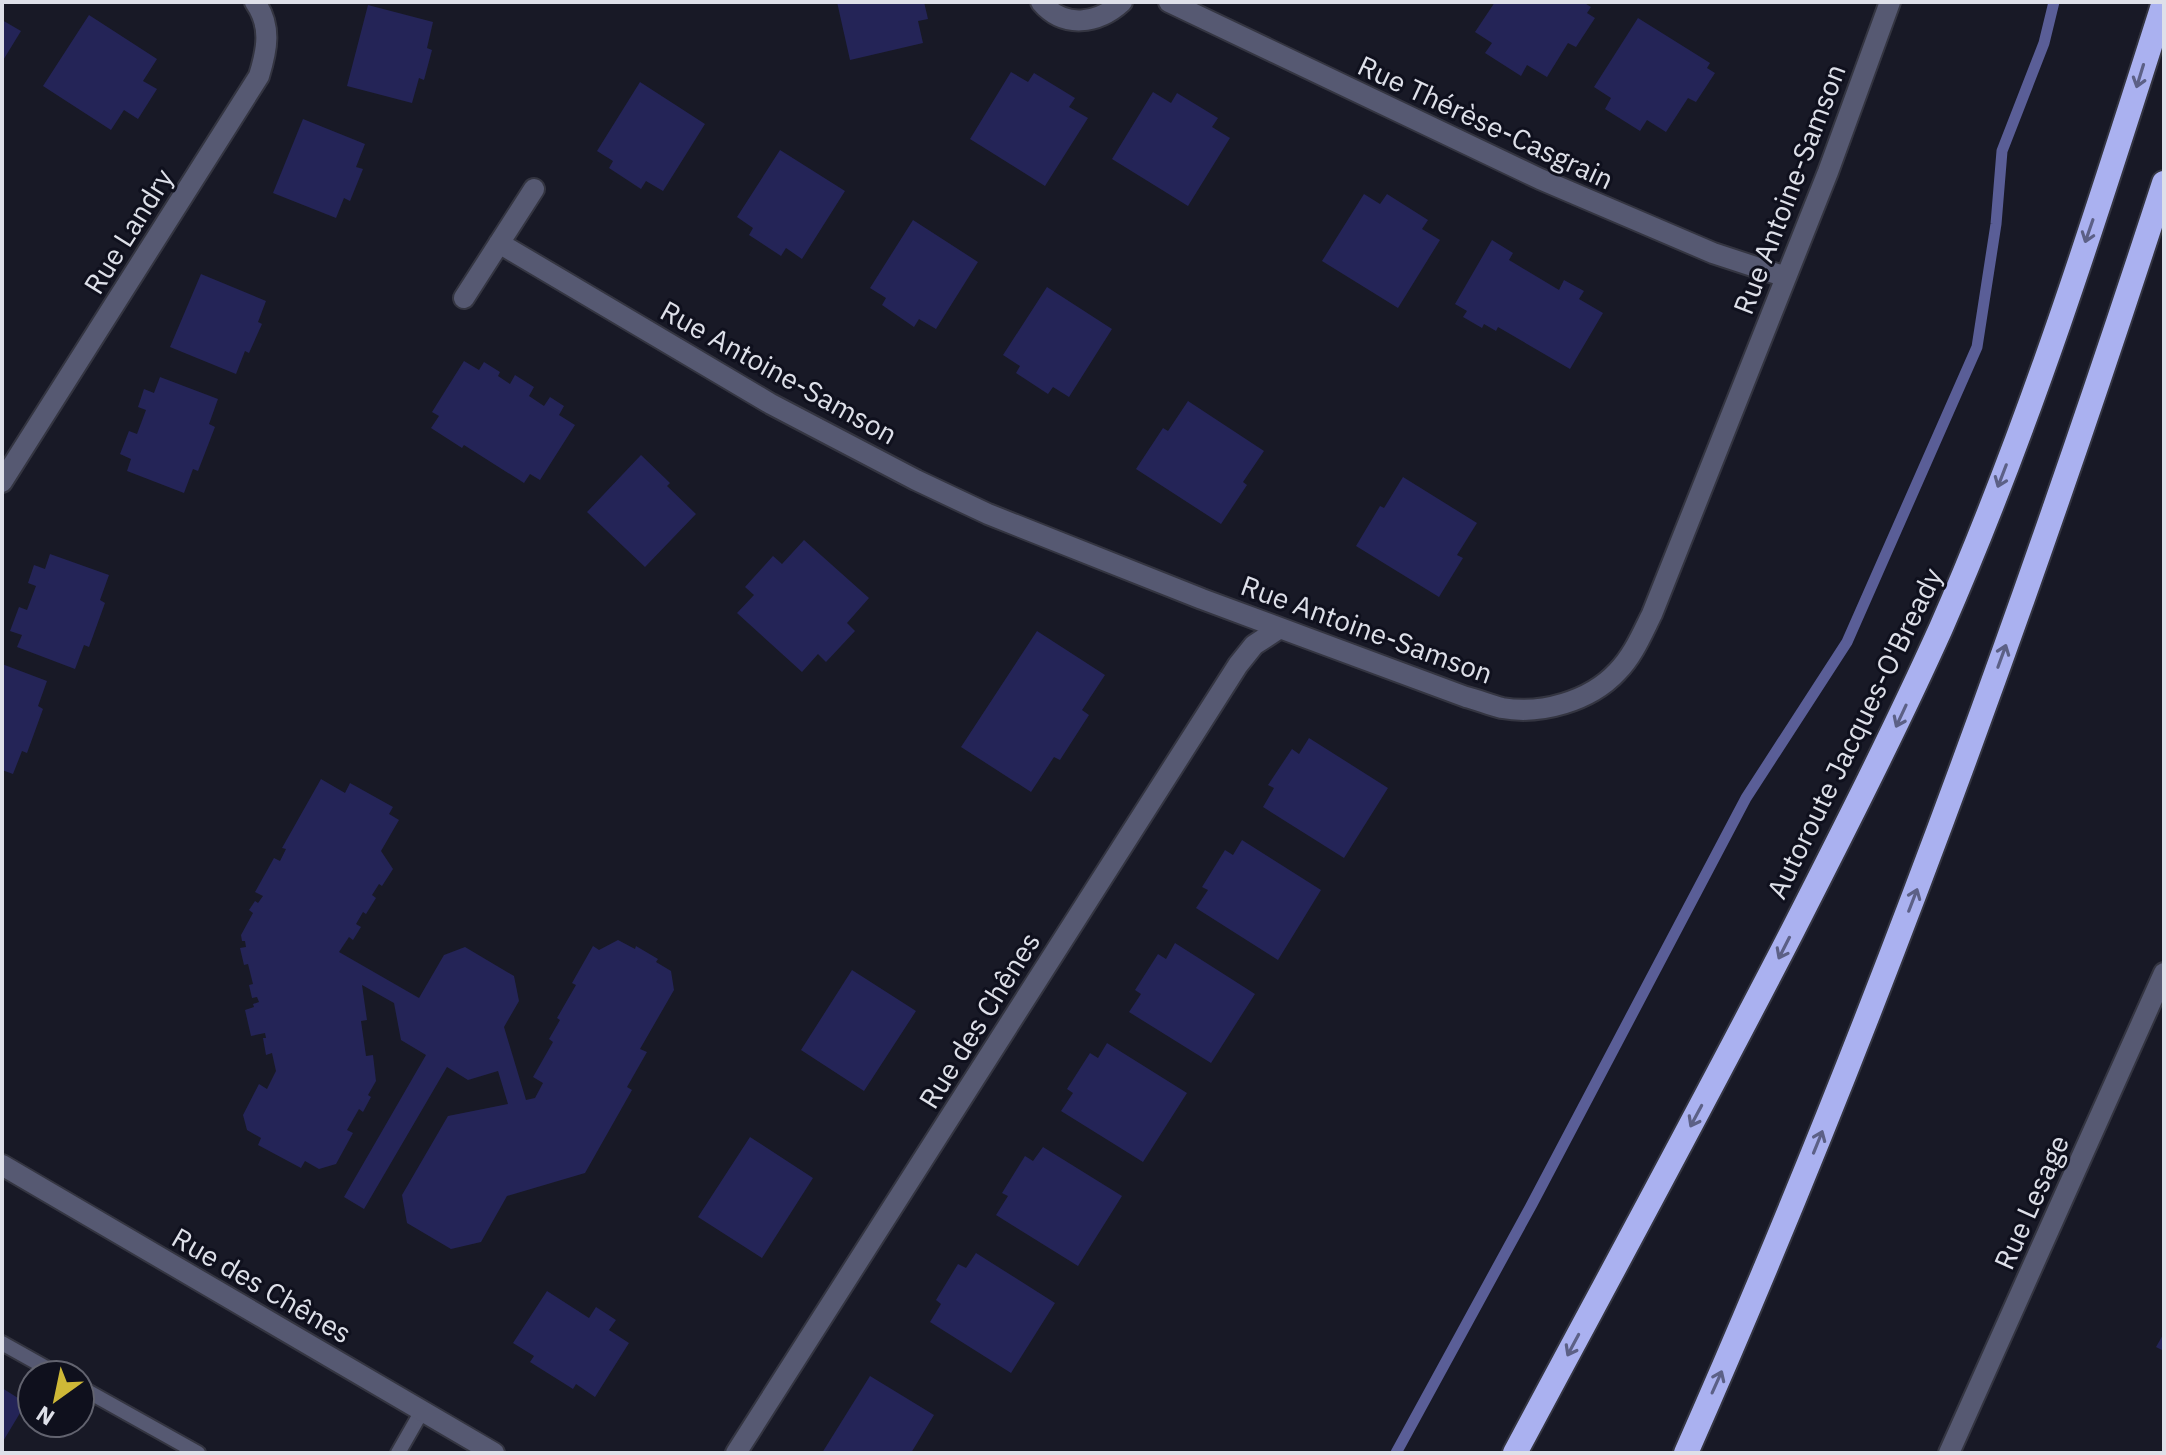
<svg xmlns="http://www.w3.org/2000/svg" width="2166" height="1455" viewBox="0 0 2166 1455" font-family="'IBM Plex Sans',sans-serif">
<style>
.lines{fill:none;stroke-linecap:round;stroke-linejoin:round}
.stream{stroke:#5a5e97;stroke-width:11}
.building{fill:#242457}
.service-casing{stroke:#343541;stroke-width:18}
.minor-casing{stroke:#343541;stroke-width:24}
.motorway-casing{stroke:#343541;stroke-width:28}
.service{stroke:#565972;stroke-width:14}
.minor{stroke:#565972;stroke-width:20}
.motorway{stroke:#aab1f0;stroke-width:24}
.oneway{stroke:#5c6086}
.labels{text-anchor:middle;dominant-baseline:central;stroke-width:6;stroke-linejoin:round;paint-order:stroke}
.street-label{font-size:28px;fill:#dee0e9;stroke:#0f101d}
</style>
<rect width="100%" height="100%" fill="#181926"/>
<g class="lines">
<path class="stream" d="M1396,1453L1532,1204L1746,798L1847,642L1977,347L1996,224L2002,151L2044,43L2054,2"/>
</g>
<path class="building" d="M837,2H924L928,19L918,21L923,43L850,60Z
M1495,2H1583L1591,7L1587,13L1595,18L1576,47L1568,43L1547,77L1527,65L1521,76L1485,53L1492,43L1475,32Z
M368,5L433,22L427,48L432,50L424,80L419,78L412,103L347,86Z
M89,15L157,59L143,81L157,89L138,119L124,110L111,130L43,86Z
M1638,18L1710,63L1707,68L1715,73L1696,102L1688,98L1666,132L1647,120L1640,131L1605,109L1611,98L1594,87Z
M2,20L21,31L2,62Z
M1011,72L1028,82L1034,73L1075,98L1069,107L1088,118L1045,186L970,139Z
M640,82L705,124L663,191L646,181L641,189L609,168L613,161L597,151Z
M1153,92L1171,103L1177,93L1218,118L1212,127L1230,138L1188,206L1112,159Z
M303,119L365,144L356,167L363,169L350,201L344,198L336,218L273,193Z
M780,150L845,191L802,259L786,248L781,256L749,235L753,228L737,217Z
M1364,194L1380,204L1387,194L1428,220L1422,229L1440,240L1398,308L1322,261Z
M913,220L978,262L936,329L919,319L914,327L882,305L886,298L870,288Z
M1492,240L1513,253L1509,260L1559,290L1564,280L1584,291L1579,299L1603,313L1570,369L1498,327L1496,331L1484,324L1482,328L1463,317L1467,311L1455,304Z
M201,274L266,301L258,322L262,324L249,353L245,351L236,374L170,347Z
M1047,287L1112,329L1069,397L1053,387L1048,394L1016,373L1020,366L1003,355Z
M464,361L479,370L484,362L500,372L498,376L510,384L515,375L534,387L529,396L544,406L550,397L564,406L559,415L575,425L540,480L530,474L524,483L464,445L462,448L431,428L439,416L432,412Z
M160,377L218,399L209,424L215,427L198,471L193,469L184,493L127,471L131,459L120,454L129,431L137,434L146,410L138,407L144,389L154,393Z
M1188,401L1264,451L1243,482L1247,485L1221,524L1136,469L1163,428L1168,431Z
M641,455L670,483L667,486L696,514L645,567L587,512Z
M1403,477L1477,523L1457,555L1463,558L1439,597L1356,546L1380,506L1384,508Z
M804,540L869,598L847,623L855,631L826,662L818,654L802,672L737,613L754,595L745,587L773,556L782,564Z
M50,554L109,575L100,600L105,603L89,647L84,645L75,669L17,647L22,635L10,631L19,607L27,610L36,586L28,583L34,565L45,569Z
M1037,631L1105,675L1082,710L1089,715L1060,760L1054,757L1031,792L961,747Z
M2,664L47,681L38,706L43,709L27,753L22,751L13,774L2,770Z
M1309,738L1388,788L1344,858L1263,807L1274,788L1268,785L1292,749L1299,754Z
M321,779L345,793L350,783L393,807L389,814L399,820L381,851L393,869L382,886L379,884L372,895L376,898L366,914L363,912L356,924L361,927L353,940L349,937L339,952L419,998L444,955L465,947L514,976L519,1001L504,1027L526,1100L535,1098L543,1083L533,1077L553,1042L549,1039L560,1020L557,1018L576,985L572,983L593,946L599,950L618,940L635,949L636,946L658,959L656,962L671,971L674,990L640,1049L647,1052L627,1087L632,1090L585,1173L507,1196L481,1242L451,1249L407,1223L402,1195L448,1116L508,1104L498,1071L468,1080L447,1067L364,1209L344,1197L426,1055L401,1040L394,1003L362,985L367,1020L361,1021L366,1056L373,1055L376,1081L368,1095L371,1097L363,1112L359,1109L347,1130L353,1133L336,1164L319,1169L305,1161L301,1168L258,1145L261,1138L247,1130L243,1115L259,1084L267,1089L276,1071L272,1053L266,1055L263,1038H266L265,1033L251,1036L245,1010L254,1007L253,1004L259,1002L257,997L252,998L249,985L253,984L248,964L244,965L240,948L246,947L245,941H242L241,935L253,913L249,910L255,901L258,903L263,896L255,892L274,858L280,861L286,849L282,848Z
M1242,840L1321,890L1278,960L1196,908L1208,890L1202,887L1225,850L1233,855Z
M1175,943L1255,994L1211,1063L1129,1012L1141,994L1135,990L1158,954L1166,959Z
M852,970L916,1011L864,1091L801,1050Z
M1107,1043L1187,1093L1143,1162L1061,1111L1073,1093L1067,1089L1090,1053L1098,1058Z
M750,1137L813,1178L762,1258L698,1217Z
M1043,1147L1122,1196L1078,1266L996,1215L1008,1196L1002,1193L1025,1156L1033,1161Z
M976,1253L1055,1303L1011,1373L930,1322L941,1304L936,1300L958,1264L966,1268Z
M547,1291L589,1318L596,1307L616,1320L609,1330L629,1343L595,1397L576,1384L573,1389L530,1362L534,1356L513,1343Z
M2164,1333V1351L2156,1347Z
M870,1376L934,1415L911,1453H822Z
M2,1388L26,1403L2,1443Z"/>
<g class="lines">
<g class="service-casing">
<path id="service" d="M2,1343L59,1375
M80,1387L198,1453
M398,1453L422,1411"/>
</g>
<g class="minor-casing">
<path id="minor" d="M1041,2C1064,29 1098,24 1122,2
M1169,2L1540,179L1713,253L1786,277
M499,243L771,404L916,480L988,514L1202,599L1466,697C1478,700 1490,705 1502,708C1541,715 1590,701 1617,672C1633,656 1642,634 1652,614L1828,172L1890,2
M464,298L534,189
M2,482L259,76C267,50 272,26 255,2
M2,1165L494,1453
M736,1453L1238,665L1254,645L1280,628
M1949,1453L2164,973"/>
</g>
<g class="motorway-casing">
<path id="motorway" d="M1515,1453C1608,1279 1703,1105 1793,930C1844,830 1895,730 1941,628C2030,425 2097,213 2164,2
M1686,1453C1869,1039 2024,613 2164,183"/>
</g>
<use href="#service" class="service"/>
<use href="#minor" class="minor"/>
<use href="#motorway" class="motorway"/>
</g>
<defs><path id="oneway-shaft" d="M-6 0H5M1.5-3L5.5 0L1.5 3" fill="none" stroke-width="1.6" stroke-linecap="round" stroke-linejoin="round" transform="scale(2)"/></defs>
<g class="oneway">
<use href="#oneway-shaft" transform="translate(2140 76) rotate(107)"/>
<use href="#oneway-shaft" transform="translate(2089 231) rotate(109)"/>
<use href="#oneway-shaft" transform="translate(2002 476) rotate(111)"/>
<use href="#oneway-shaft" transform="translate(2002 656) rotate(-70)"/>
<use href="#oneway-shaft" transform="translate(1901 716) rotate(115)"/>
<use href="#oneway-shaft" transform="translate(1913 900) rotate(-69)"/>
<use href="#oneway-shaft" transform="translate(1784 948) rotate(117)"/>
<use href="#oneway-shaft" transform="translate(1696 1116) rotate(118)"/>
<use href="#oneway-shaft" transform="translate(1818 1142) rotate(-68)"/>
<use href="#oneway-shaft" transform="translate(1573 1345) rotate(118)"/>
<use href="#oneway-shaft" transform="translate(1717 1382) rotate(-66)"/>
</g>
<g class="labels">
<g class="street-label">
<text transform="translate(1486 122) rotate(25)">Rue Thérèse-Casgrain</text>
<text transform="translate(1789 189) rotate(-69)">Rue Antoine-Samson</text>
<text transform="translate(128 231) rotate(-58)">Rue Landry</text>
<text transform="translate(779 372) rotate(29)">Rue Antoine-Samson</text>
<text transform="translate(1367 629) rotate(20)">Rue Antoine-Samson</text>
<text transform="translate(1854 733) rotate(-64)">Autoroute Jacques-O'Bready</text>
<text transform="translate(979 1020) rotate(-58)">Rue des Chênes</text>
<text transform="translate(2031 1202) rotate(-66)">Rue Lesage</text>
<text transform="translate(262 1285) rotate(30)">Rue des Chênes</text>
</g>
</g>
<rect width="2166" height="1455" fill="none" stroke="#dee0e9" stroke-width="8"/>
<g transform="translate(56 1399) rotate(213)"><circle r="38" fill="#0f101d" stroke="#62636f" stroke-width="2"/>
<path d="M0-6L14 30L0 20L-14 30Z" fill="#ceb837"/>
<text y="-12" font-size="22" font-weight="bold" text-anchor="middle" fill="#dee0e9">N</text>
</g>
</svg>
